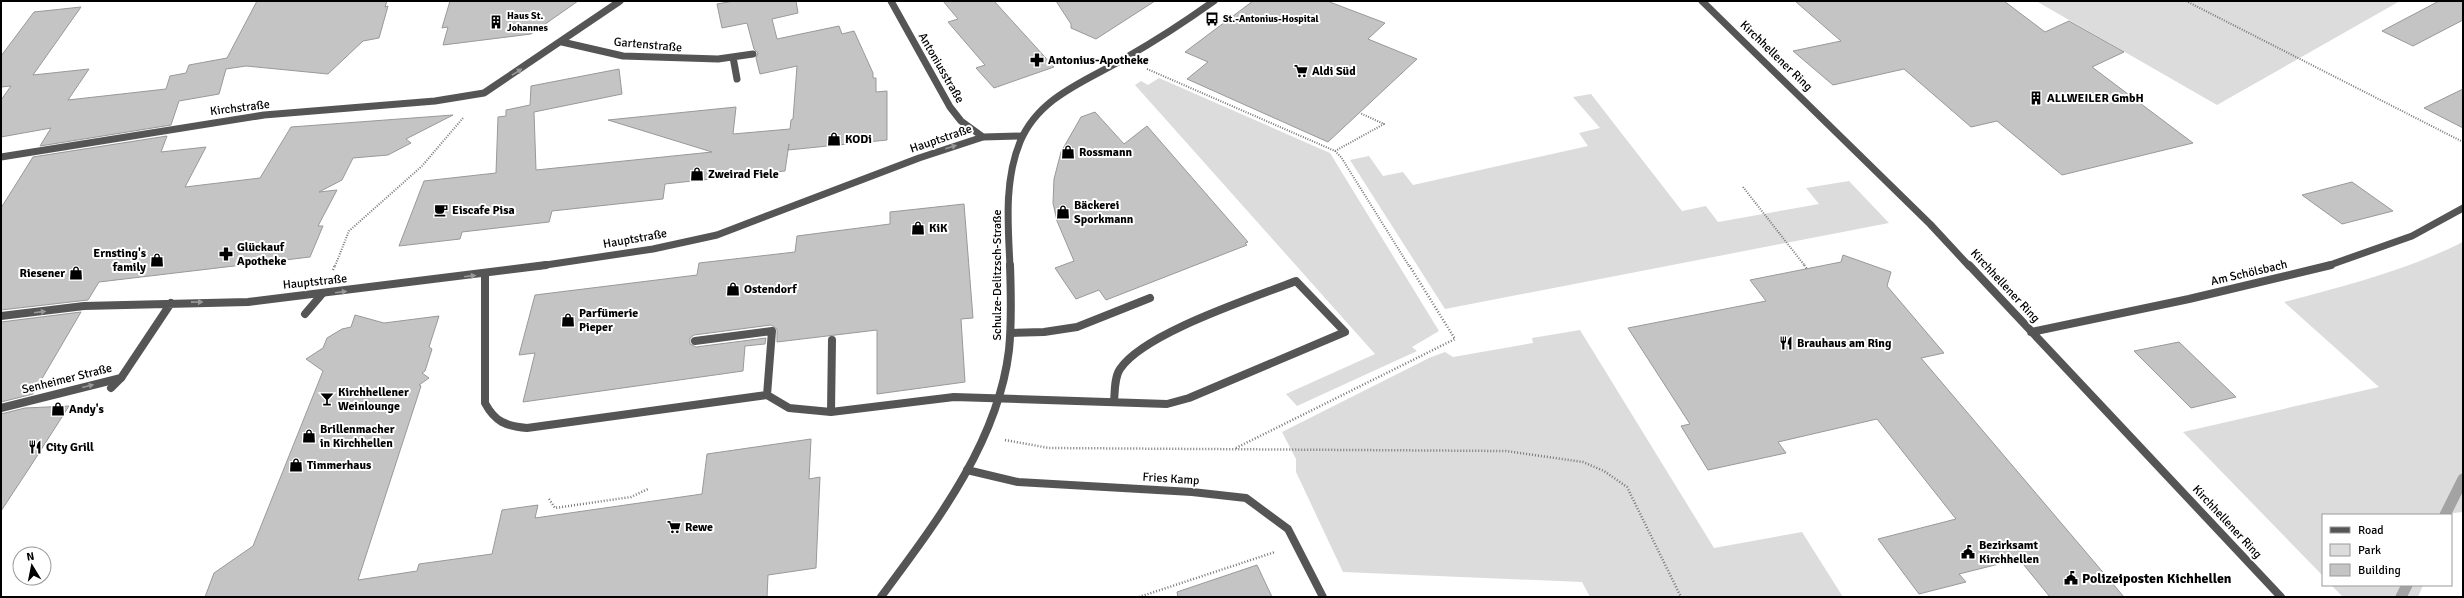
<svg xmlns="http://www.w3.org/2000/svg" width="2464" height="598" viewBox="0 0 2464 598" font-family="Signika,sans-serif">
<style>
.green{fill:#dcdcdc}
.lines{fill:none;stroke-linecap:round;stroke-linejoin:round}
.stream{stroke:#a3a3a3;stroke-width:11}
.building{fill:#c4c4c4;stroke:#999}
.path-far1{stroke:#777;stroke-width:2;stroke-dasharray:1 1.5;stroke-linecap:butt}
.path{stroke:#777;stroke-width:2.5;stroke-dasharray:1 2;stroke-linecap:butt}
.service{stroke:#555;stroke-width:8}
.pedestrian{stroke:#555;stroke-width:8}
.minor-far1{stroke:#555;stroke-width:7}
.minor{stroke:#555;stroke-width:8}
.tertiary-far1{stroke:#555;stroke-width:7}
.tertiary{stroke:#555;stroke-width:8}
.oneway{fill:#999}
.labels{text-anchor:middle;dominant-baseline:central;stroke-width:4;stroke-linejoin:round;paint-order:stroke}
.far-poi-label{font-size:10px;font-weight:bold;fill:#000;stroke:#fff;text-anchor:start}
.street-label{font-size:12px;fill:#000;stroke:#fff}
.poi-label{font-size:12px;font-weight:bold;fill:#000;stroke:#fff;text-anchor:start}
.near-poi-label{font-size:14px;font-weight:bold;fill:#000;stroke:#fff;text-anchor:start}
</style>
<rect width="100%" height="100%" fill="#fff"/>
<path class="green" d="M2036,1H2400L2217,105Z
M1159,78L1330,153L1439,331L1412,347L1417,351L1297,406L1286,394L1375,354L1135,85L1141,81L1148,85Z
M1591,94L1682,211L1706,206L1718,222L1819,204L1806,188L1849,181L1889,223L1445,309L1350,160L1369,156L1383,176L1403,172L1413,185L1588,146L1579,133L1600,128L1573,97Z
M2463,242V512L2453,513L2451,517V515H2323V576L2183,432L2379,387L2284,302C2345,286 2407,270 2463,242Z
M1580,330L1714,548L1802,532L1843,597H1590L1582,582L1343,572L1296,472V459L1282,432L1429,358L1445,352L1453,357L1533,343L1532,338Z
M2331,585H2423L2418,597H2343Z"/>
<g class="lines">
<path class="stream" d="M2445,515L2463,479
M2401,597L2407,585"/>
</g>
<path class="building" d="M257,1H387L385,7L388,6L379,38L363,41L328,74L246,66L226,69L219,94L179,101L171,125L40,146L51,128L1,137V100L11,86L1,87V56L34,12L81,7L33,75L89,69L68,100L166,89L170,76L186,73L189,65L227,58Z
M450,1H578L531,34L443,45L448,27L442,28Z
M734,1H796L798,13L772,19L777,39L839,26L842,34L854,31L873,73V78H876V92L887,91V140L788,150L789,144L785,171L665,184L663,199L552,211L549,222L462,232L460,239L399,246L424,181L496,173L498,117L506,116V110L530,105L531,86L619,69L622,94L534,112L536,170L712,152L608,120L736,107L733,134L790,129L791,120L793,119L797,66L760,74L756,58L758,53L754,49L747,23L722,28L717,4Z
M943,1H994L1054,67L994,88L976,68L985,65L948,22L958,19Z
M1056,1H1155L1096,39L1071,28V24Z
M1253,1H1327L1385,23L1368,39L1417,59L1328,142L1187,79L1208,62L1185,52Z
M1795,1H2004L2045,32L2069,21L2124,52L2092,67L2193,143L2062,175L1997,121L1971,127L1904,69L1833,85L1793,51L1841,41Z
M2439,1H2463V20L2413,46L2382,31Z
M2463,89V128L2424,108Z
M1095,112L1124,144L1147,126L1248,242L1245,243L1247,245L1106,300L1099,290L1076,299L1055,268L1074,261L1057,221L1053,203L1054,179L1061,152L1081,117Z
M453,115L406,139L411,143L388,155L353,158L342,180L319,192L337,190L318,226H323L310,257L99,282L88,300L1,310V208L33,157L167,136L161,152L206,147L185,187L260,178L291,127Z
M2352,182L2393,211L2342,224L2302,195Z
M964,204L973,318L961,319L965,382L877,394V330L777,342V329L771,325L694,335L690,338V344L696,347L766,338L765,344L745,346L743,371L523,402L535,353L519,355L535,295L697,275L699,263L795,252L797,236L890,224V212Z
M1843,255L1891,272L1887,286L1944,353L1921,358L2124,597H2050L2019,559L1959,574L1966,582L1919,594L1878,539L1956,519L1877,419L1778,442L1786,453L1708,470L1681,426L1690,424L1628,328L1766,301L1750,280L1841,262Z
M81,312L33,394L1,402V322Z
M355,315L384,323L439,316L429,347L432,349L425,371L422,373L429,378L419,385L421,386L358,580L417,571L419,564L492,554L502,510L538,505L535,518L702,494L707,454L811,439L809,479L820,477L816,568L768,575L767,597H205L214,573L253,546L323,371L306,359L323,348L327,338L342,329L351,327Z
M2179,342L2236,397L2191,408L2134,351Z
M69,406L30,467L1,511V414L25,408Z
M1257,565L1272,597H1178L1177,592Z"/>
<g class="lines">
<path class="path-far1" d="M2186,1L2463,142
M1147,69L1335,151L1341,157L1409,266
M1335,151L1384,124L1360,113
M1743,187L1805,266
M335,266L349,231L422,166L463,118"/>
<path class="path" d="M1804,265L1807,269
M333,270L335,265
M1005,440L1049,448L1506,451L1583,462L1604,471L1627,487L1681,597
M1236,448L1455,339L1409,265
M549,499L555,508L631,497L648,489
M1139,597L1275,552"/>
<path class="service" d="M485,274V403C495,422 506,426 527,428L767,395L789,408L831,412L954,397L1167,404L1189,398L1345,332L1296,281C1253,298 1144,333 1120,369C1114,378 1115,392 1114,402
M1011,333L1044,332L1077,327L1150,298
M695,341L772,331L767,395
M831,412L832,340"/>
<path class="pedestrian" d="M305,314L322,294
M111,388L121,378"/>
<path class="minor-far1" d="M891,1L950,107L961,121L983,137
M1702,1L1930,224L1969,266
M562,42L623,56L718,59L753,54
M733,57L737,79
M1,157L264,115L435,101L484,93L620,1
M539,266L653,249L717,235L919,158L983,137L1022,136
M2327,266L2412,236L2463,208"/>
<path class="minor" d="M1969,265L2281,597
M1,316L84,306L248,302L546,265
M2031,332L2189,299L2331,265
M1,408L121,378L171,303
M967,470L1018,482L1192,492L1246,498L1288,529L1323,597"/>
<path class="tertiary-far1" d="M1010,266C1008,225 1004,181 1020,142C1039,96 1087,81 1127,57C1157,40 1186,21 1214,1"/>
<path class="tertiary" d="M881,597C935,524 998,443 1009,350C1012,321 1011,293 1010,265"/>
</g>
<defs><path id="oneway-solid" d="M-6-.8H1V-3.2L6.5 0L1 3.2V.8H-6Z"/></defs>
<g class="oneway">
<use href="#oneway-solid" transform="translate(517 72) rotate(-32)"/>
<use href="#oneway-solid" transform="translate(951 147) rotate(-18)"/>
<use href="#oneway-solid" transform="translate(470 276) rotate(-7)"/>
<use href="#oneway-solid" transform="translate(341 292) rotate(-7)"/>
<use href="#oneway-solid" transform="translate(197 302) rotate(-1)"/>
<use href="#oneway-solid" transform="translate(40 312) rotate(-7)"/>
<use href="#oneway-solid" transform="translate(88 386) rotate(-14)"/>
</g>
<defs>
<g id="bus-bare" transform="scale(1.08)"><path d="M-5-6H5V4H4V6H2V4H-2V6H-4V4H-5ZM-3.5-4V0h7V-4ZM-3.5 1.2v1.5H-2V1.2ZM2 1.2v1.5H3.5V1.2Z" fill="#000" stroke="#fff" stroke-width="2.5" paint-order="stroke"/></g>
<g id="building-bare" transform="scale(1.08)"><path d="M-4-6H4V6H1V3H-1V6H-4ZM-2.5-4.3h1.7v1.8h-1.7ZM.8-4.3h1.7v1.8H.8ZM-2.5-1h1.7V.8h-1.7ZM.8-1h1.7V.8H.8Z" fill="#000" stroke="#fff" stroke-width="2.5" paint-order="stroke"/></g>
<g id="pharmacy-bare" transform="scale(1.08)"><path d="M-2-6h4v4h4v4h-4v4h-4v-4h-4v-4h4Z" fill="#000" stroke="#fff" stroke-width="2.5" paint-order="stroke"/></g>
<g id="supermarket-bare" transform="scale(1.08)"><path d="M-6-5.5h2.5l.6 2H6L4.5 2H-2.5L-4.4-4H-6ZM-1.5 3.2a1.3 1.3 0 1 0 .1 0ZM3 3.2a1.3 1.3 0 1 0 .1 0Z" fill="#000" stroke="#fff" stroke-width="2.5" paint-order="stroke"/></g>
<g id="shop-bare" transform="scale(1.08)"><path d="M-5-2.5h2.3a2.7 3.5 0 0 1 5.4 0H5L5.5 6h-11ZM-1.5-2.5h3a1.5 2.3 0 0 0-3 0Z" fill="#000" stroke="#fff" stroke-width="2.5" paint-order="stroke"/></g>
<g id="cafe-bare" transform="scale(1.08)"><path d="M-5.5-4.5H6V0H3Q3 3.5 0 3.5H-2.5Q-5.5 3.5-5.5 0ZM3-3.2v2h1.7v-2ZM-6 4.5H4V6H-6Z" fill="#000" stroke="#fff" stroke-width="2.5" paint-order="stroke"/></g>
<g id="restaurant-bare" transform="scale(1.08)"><path d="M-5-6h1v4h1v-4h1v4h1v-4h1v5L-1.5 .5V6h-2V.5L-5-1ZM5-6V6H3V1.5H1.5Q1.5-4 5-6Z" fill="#000" stroke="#fff" stroke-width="2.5" paint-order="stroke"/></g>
<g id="bar-bare" transform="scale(1.08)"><path d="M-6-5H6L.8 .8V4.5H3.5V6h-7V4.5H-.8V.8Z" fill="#000" stroke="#fff" stroke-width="2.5" paint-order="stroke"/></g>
<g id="civic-bare" transform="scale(1.08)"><path d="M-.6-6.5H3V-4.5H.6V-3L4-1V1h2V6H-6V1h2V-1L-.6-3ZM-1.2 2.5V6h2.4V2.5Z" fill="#000" stroke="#fff" stroke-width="2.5" paint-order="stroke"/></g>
</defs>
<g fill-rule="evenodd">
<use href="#bus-bare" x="1212" y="19"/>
<use href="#building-bare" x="496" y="22"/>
<use href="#pharmacy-bare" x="1037" y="60"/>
<use href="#supermarket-bare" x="1301" y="71"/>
<use href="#building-bare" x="2036" y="98"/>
<use href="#shop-bare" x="834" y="139"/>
<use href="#shop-bare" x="1068" y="152"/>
<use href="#shop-bare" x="697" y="174"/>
<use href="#cafe-bare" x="441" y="210"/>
<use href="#shop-bare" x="1063" y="212"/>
<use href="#shop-bare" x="918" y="228"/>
<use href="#pharmacy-bare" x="226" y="254"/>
<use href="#shop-bare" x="157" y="260"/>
<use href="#shop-bare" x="76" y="273"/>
<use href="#shop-bare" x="733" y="289"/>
<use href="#shop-bare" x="568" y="320"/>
<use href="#restaurant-bare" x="1786" y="343"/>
<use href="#bar-bare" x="327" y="399"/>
<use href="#shop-bare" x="58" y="409"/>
<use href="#shop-bare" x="309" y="436"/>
<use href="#restaurant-bare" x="35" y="447"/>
<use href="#shop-bare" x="296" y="465"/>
<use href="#supermarket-bare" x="674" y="527"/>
<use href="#civic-bare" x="1968" y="552"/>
<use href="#civic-bare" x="2071" y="578"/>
</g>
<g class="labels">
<g class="far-poi-label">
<text x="507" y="16">Haus St.<tspan x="507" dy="12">Johannes</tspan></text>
<text x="1223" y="19">St.-Antonius-Hospital</text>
</g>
<g class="street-label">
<text transform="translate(648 45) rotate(5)">Gartenstraße</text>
<text transform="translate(1776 56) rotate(44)">Kirchhellener Ring</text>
<text transform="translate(941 68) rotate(60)">Antoniusstraße</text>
<text transform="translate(240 108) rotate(-7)">Kirchstraße</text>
<text transform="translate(941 139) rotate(-19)">Hauptstraße</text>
<text transform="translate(635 239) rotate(-10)">Hauptstraße</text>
<text transform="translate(2249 273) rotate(-13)">Am Schölsbach</text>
<text transform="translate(997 275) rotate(-90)">Schulze-Delitzsch-Straße</text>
<text transform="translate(315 282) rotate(-6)">Hauptstraße</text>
<text transform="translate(2005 286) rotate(47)">Kirchhellener Ring</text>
<text transform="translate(67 379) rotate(-14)">Senheimer Straße</text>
<text transform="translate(1171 479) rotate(4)">Fries Kamp</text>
<text transform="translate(2227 522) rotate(47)">Kirchhellener Ring</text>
</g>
<g class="poi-label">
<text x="1048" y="60">Antonius-Apotheke</text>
<text x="1312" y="71">Aldi Süd</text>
<text x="2047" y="98">ALLWEILER GmbH</text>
<text x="845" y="139">KODi</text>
<text x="1079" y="152">Rossmann</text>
<text x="708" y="174">Zweirad Fiele</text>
<text x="1074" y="205">Bäckerei<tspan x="1074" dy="14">Sporkmann</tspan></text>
<text x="452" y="210">Eiscafe Pisa</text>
<text x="929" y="228">KiK</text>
<text x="237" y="247">Glückauf<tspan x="237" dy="14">Apotheke</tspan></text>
<text x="146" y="253" text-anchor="end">Ernsting's<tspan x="146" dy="14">family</tspan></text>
<text x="65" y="273" text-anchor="end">Riesener</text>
<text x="744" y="289">Ostendorf</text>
<text x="579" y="313">Parfümerie<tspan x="579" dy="14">Pieper</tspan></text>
<text x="1797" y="343">Brauhaus am Ring</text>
<text x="338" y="392">Kirchhellener<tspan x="338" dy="14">Weinlounge</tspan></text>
<text x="69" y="409">Andy's</text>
<text x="320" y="429">Brillenmacher<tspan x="320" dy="14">in Kirchhellen</tspan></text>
<text x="46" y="447">City Grill</text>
<text x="307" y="465">Timmerhaus</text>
<text x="685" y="527">Rewe</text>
<text x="1979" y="545">Bezirksamt<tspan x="1979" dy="14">Kirchhellen</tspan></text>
</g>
<g class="near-poi-label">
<text x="2082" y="578">Polizeiposten Kichhellen</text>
</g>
</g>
<rect width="2464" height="598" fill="none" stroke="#000000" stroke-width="4"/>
<rect x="2322" y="514" width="130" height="72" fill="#ffffff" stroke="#999999"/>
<rect x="2330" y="527" width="20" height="6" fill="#555555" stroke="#999999"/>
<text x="2358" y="534" font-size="12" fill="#000000">Road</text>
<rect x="2330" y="544" width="20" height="12" fill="#dcdcdc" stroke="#999999"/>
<text x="2358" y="554" font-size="12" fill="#000000">Park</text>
<rect x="2330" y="564" width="20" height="12" fill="#c4c4c4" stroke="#999999"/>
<text x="2358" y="574" font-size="12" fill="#000000">Building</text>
<g transform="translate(32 566) rotate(350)"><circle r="19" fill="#ffffff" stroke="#999999"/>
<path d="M0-3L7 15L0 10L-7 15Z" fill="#000000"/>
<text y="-6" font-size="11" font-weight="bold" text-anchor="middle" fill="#000000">N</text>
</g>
</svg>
